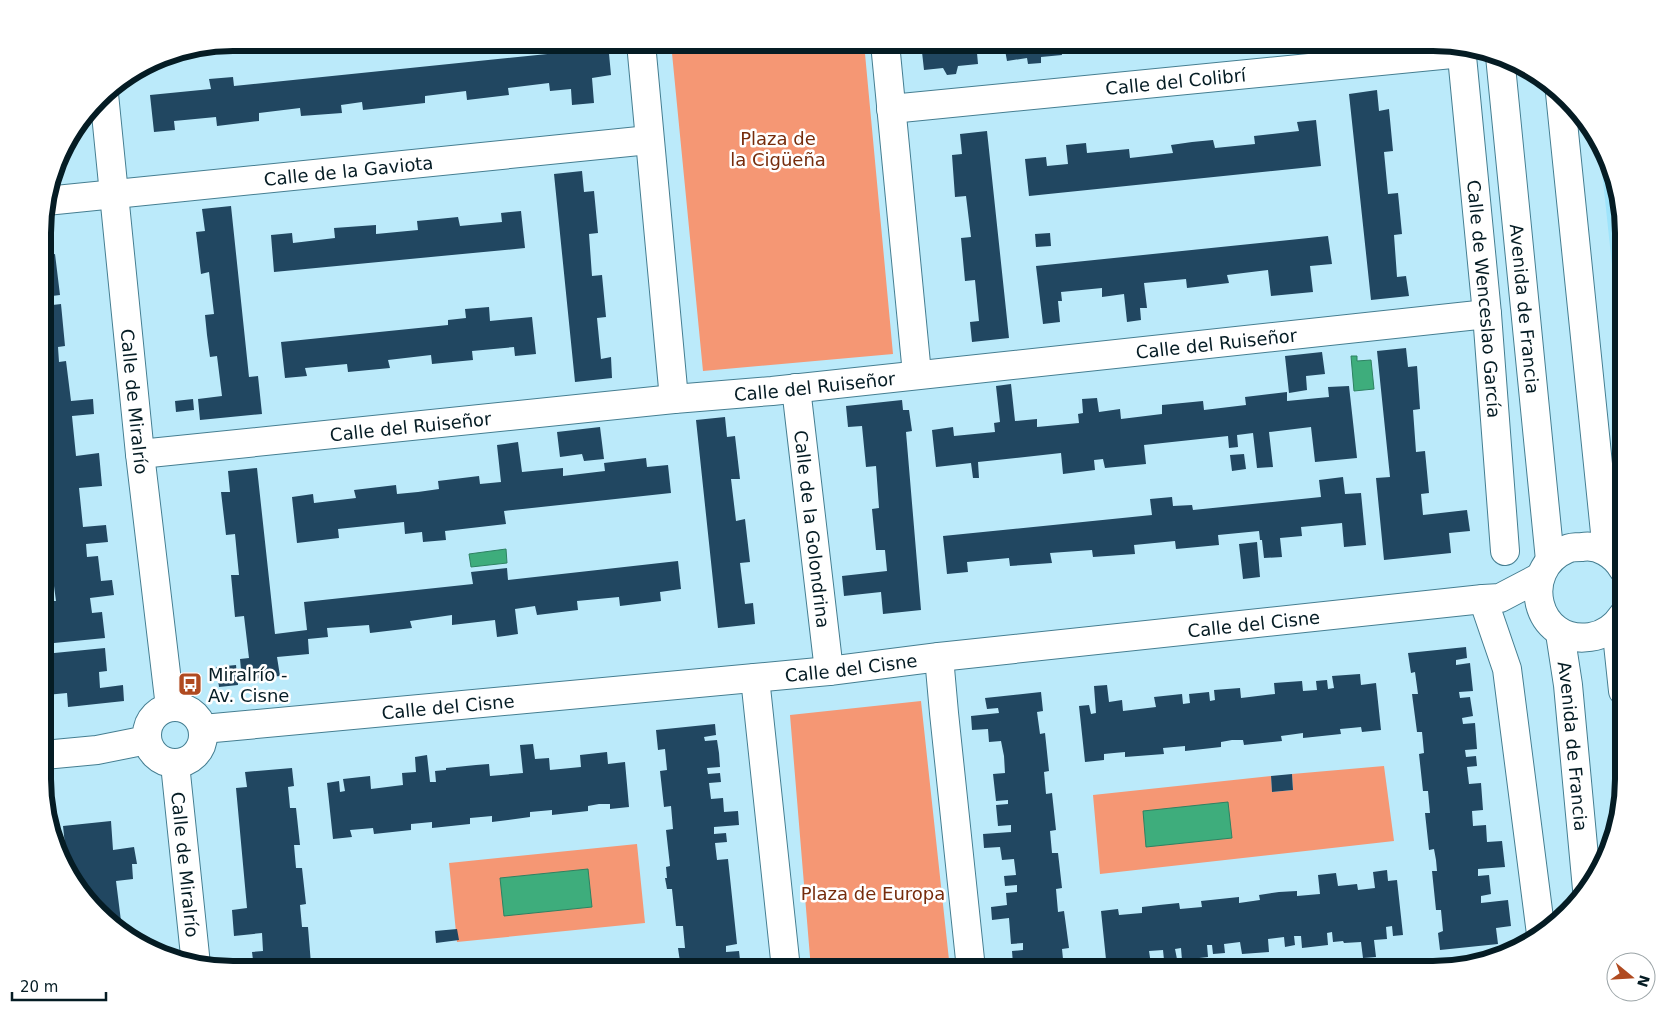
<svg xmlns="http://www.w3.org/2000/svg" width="1666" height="1012" viewBox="0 0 1666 1012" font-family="'DejaVu Sans',sans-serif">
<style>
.built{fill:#9fe4fb}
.green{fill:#f59774}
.water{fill:#3ead7c;stroke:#2d8262}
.building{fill:#214761}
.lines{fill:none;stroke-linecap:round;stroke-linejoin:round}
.minor-casing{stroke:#457e91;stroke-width:30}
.minor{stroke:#fff;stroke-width:28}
.labels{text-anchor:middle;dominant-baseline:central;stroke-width:5;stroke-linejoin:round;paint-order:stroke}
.street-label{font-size:18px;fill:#051c24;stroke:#fff}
.park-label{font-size:18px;fill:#762c0c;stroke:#fff}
.poi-label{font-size:18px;fill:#051c24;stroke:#fff;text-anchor:start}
.rim{fill:none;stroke:#051c24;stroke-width:6}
</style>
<rect width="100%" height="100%" fill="#bbeafa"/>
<path class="built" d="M1599,143L1623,220V369Z"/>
<path class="green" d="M671,43H864L893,354L703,371Z
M921,701L950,969H811L790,715Z
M1384,766L1394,841L1100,874L1093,795L1271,776L1272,792L1293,790L1292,774Z
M637,844L645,923L457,942L449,863Z"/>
<path class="water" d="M1351,356H1357V361L1371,360L1374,389L1354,391Z
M506,549L507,563L471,567L469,554Z
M1228,802L1232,838L1146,847L1143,811Z
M588,869L592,907L504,916L500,878Z"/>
<path class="building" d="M566,43H608L611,75L592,78L594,103L572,105L571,89L550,91L549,83L508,88L509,95L467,100L466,91L425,96V103L363,110L362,102L341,105L342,113L301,116L300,108L259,113V121L217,126L216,117L174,121L175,130L154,132L150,95L211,89L209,79L233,77L234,86L567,52Z
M921,43H1064V44H1060L1062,55L1041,57V63L1028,64L1027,58L1007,61L1005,50L977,53L978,64L958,66L956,74L947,75L943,68L924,70Z
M1089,43H1145V47L1090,53Z
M1377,90L1379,111L1389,109L1393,151L1384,152L1388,194L1398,193L1402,234L1394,235L1397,277L1406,276L1409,296L1371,300L1349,94Z
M1316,120L1321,166L1029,196L1025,159L1046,157L1047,166L1068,164L1066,145L1086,143L1087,153L1129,149L1130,158L1173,153L1171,145L1192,142L1213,140L1215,148L1255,144L1254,136L1299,131L1297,122Z
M987,131L1009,338L972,342L970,322L979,321L975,280L965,281L961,238L971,237L966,196L955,197L952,155L962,154L960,134Z
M582,171L584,192L594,191L598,233L589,234L592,276L602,275L606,317L597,318L601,359L611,357L612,378L575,382L554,174Z
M231,206L249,377L258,376L262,414L200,420L198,399L222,396L217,356L210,357L207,335L205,315L214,314L209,272L201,274L196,232L205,231L202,209Z
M521,211L525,248L274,272L271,235L292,233L293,243L335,238L334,228L376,225V234L418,230L417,221L438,219L458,217L460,226L502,222L501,213Z
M1050,233L1051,246L1036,247L1035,234Z
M1328,236L1332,264L1310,266L1313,292L1271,296L1268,270L1227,275L1229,283L1187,288L1186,279L1144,283L1147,308H1140L1141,320L1127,322L1124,294L1102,297V288L1061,292L1062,301H1058L1060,322L1043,324L1036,266Z
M44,241H47L48,255L55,254L60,295L44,297Z
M61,304L65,346L58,347L59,362L66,361L71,401L93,399L94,414L72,416L76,456L99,453L102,486L79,488L83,527L106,525L108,542L86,544L87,557L98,556L101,581L112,580L114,595L90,598L92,613L102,612L105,638L54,643L53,634H44V612L51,611L50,601H56L54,586L48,587L44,546H51L50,531H44V491H45L44,306Z
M489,307L490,321L532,317L536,354L515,356L514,347L472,351L473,360L432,364L431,355L388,360L390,368L348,372L347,364L305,368L307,376L285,378L281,342L448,325V320L466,318L465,309Z
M1406,348L1408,367L1417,366L1420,409L1413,410L1416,452L1425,451L1429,493L1421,494L1423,515L1467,510L1470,531L1449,533L1451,553L1384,560L1376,478L1390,477L1377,351Z
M1322,352L1325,374L1306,376L1307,390L1289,393L1285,356Z
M1011,384L1015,421L1037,419V427L1079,423L1078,414L1083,413L1082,399L1097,398L1099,412L1120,409L1121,419L1162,414V405L1203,401L1204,410L1246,405L1245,397L1287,392V401L1329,397L1328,387L1349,386L1357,458L1315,462L1311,427L1269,432L1273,467L1257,468L1253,433L1237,435L1238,447L1229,448L1228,436L1144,445L1146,464L1105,468L1103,459L1094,460L1095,470L1063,474L1061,453L978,462L979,478H973L971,463L936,467L932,430L953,427L954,436L995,432L994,423L1000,422L996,386Z
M193,399L194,410L176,412L175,401Z
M902,400L903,410H909L912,431L906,432L921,610L883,614L881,592L844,596L842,576L887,571L885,550H876L872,509L879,508L876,466L866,467L862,426L848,427L846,406Z
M725,417L727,437L735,436L740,479H731L736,521L745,519L750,562L740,563L745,604L753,603L755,624L718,628L696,420Z
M600,427L604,459L584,461L582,454L560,457L557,432Z
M518,442L522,472L563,468V476L605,471L604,463L646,458L647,467L668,465L671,493L504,511L506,524L445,531L446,540L423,542L422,532L405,534L404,522L338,529L339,538L297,543L292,497L313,494L314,503L356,498L354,490L396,485L397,494L418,492L439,489L438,481L479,476L480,484L501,482L497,445Z
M1244,454L1246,469L1232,471L1230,455Z
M257,468L275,634L307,630L304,602L473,584L471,572L507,568L508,580L678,561L681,589L660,592L661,601L620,606L619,597L577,601L578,610L537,615L535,606L515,609L518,634L497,637L495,620L452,625V615L410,621L412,628L370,633L369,625L327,628L328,637L308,639L309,654L277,657L280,676L242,680L240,659L249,658L244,616L235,617L231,575H239L237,555L235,534L226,535L221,492H230L228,471Z
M1343,477L1345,494L1361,493L1366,545L1344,547L1342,523L1301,527L1302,536L1280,538L1282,557L1264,558L1262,540H1260L1259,531L1218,535L1219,545L1176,549L1175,541L1134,545L1135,554L1093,557L1092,550L1050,553L1052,563L1010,566L1009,558L967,562L968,572L947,574L943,536L1152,515L1150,499L1172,497L1173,506L1192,505L1193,510L1321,497L1319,480Z
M1257,542L1260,577L1243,579L1239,544Z
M1466,647L1467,658L1456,660V665L1470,663L1473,691L1459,692L1460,698L1470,697L1473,716L1462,718L1463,724L1475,723L1477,749L1465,750L1466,757L1476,756L1477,766L1467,767L1469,784L1481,783L1483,810L1472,811L1473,826L1486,825L1487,842L1502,841L1505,867L1478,869V876L1489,875L1491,894L1481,896V903L1508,900L1511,926L1496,928L1498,944L1440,950L1438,933L1443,931L1441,910H1436L1432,871H1437L1436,860L1434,849L1429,850L1425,813H1430L1428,791H1423L1419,754L1424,753L1423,742L1422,732H1417L1412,694H1418L1415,672L1411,673L1408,653Z
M105,648L107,671L99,672L100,688L123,685L124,701L68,707L67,693L46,695L44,654Z
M236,665L238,685L219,687L216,667Z
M1360,674L1361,685L1376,683L1381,730L1362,732L1361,727L1351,728L1340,729L1341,734L1303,738V733L1281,736L1282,741L1244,745L1243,740H1232L1221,742V747L1185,751V746L1163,748L1164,754L1125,757V752L1114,753L1104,754V760L1085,762L1079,706L1089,705L1091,714L1096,713L1094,686L1107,685L1109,702L1122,700L1123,711L1156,707L1154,697L1182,694L1183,704L1190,703L1189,694L1209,692L1210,701L1215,700L1214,690L1240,688L1241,698L1275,694L1274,683L1302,681L1303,691L1317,690L1316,681L1327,680L1328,689L1334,688L1332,676Z
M1041,692L1043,711L1037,712L1040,734L1045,733L1049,771L1044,772L1046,794L1052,793L1056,830L1050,831L1052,853H1058L1062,888L1056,889L1058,912L1064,911L1069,948L1062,949L1064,969H997V966L1013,964L1012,951L1023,950V943L1011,944L1009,918L992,920L991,907L1007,905L1006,893L1017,892V885L1005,886L1004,876L1016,875L1014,859L1002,860L1000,847L984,848L983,834L1011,832V825L998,826L996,805L1008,804V800L996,801L993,774L1005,773L1004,756L1001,741L989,742L988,729L972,730L971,716L999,713L998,708L987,709L985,698Z
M715,724L716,735L704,737L705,741L717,740L719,753L720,767L707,768L708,774L720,773L721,782L709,783L711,799L723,798L724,812L738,811L739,825L714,827V834L726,833L727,842L715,843L717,860L728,859L737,944L726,946V952L739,951L741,969H681L678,948H685L683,926H676L672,889H667L665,878H667L666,867L670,866L666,830L673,829L671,806L664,807L660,771L667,770L665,749L658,750L656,730Z
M533,744L535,759L549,758L550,770L581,767L580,755L607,752L608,764L625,762L629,807L610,809V804H599L588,806V811L552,815V810L530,812V817L492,822V816L470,818V824L432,828V822L411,824V830L374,834L373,828L362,829L350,830L352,837L333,839L327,783L339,781L340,792L345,791L343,779L370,776L371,789L403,785L402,773L416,772L415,757L427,755L430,782H436L435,771L446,770V768L476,765L489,764L490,776L523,773L520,745Z
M292,768L294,786L288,787L289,797L290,808H296L300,845H294L296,868H302L306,904L300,905L302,927H308L311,964H306V969H248V968H254L252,952L263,951L262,933L234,936L232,910L247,908L236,788L247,787L245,772Z
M1292,774L1293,790L1272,792L1271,776Z
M111,821L113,850L134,847L137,864H132L133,879L116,881L122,929L74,885L67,864L63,826Z
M1387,870L1388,881L1397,880L1403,935L1393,936L1392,926L1386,927L1387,939L1374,940L1376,957L1363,958L1361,942L1344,943L1343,941L1333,942L1332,932L1327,933L1328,945L1302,948L1301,936H1294L1295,945L1285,947L1284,937L1268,939L1269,952L1242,954L1240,942L1224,944L1225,953L1213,954L1212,945H1207L1208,957L1182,960L1181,948L1175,949L1177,959L1164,960L1163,950L1149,951L1151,964L1107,969L1101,911L1118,909L1119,915L1142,913V907L1159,905L1179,903L1180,909L1202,907L1201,901L1239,897V903L1260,900L1259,895L1279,892L1297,891V896L1320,894L1318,875L1336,873L1338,886L1357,884L1358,890L1375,888L1373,872Z
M457,929L459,940L436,943L435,931Z
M644,958L645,969H610V968L626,966V960Z
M604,962L605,969H568V965Z"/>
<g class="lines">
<g class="minor-casing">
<g id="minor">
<path d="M641,43L674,399"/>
<path d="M885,43L917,374"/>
<path id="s1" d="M1461,46L1487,314L1505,551"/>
<path id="s2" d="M1500,56L1550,560"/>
<path d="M1560,93L1607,552"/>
<path id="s3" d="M104,94L140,454L170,707"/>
<path id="s4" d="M891,109L1462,53"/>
<path id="s5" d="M46,201L649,140"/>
<path id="s6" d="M796,388L829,671"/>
<path id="s7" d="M140,454L674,399L772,391L1487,314"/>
<path d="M1623,569C1615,555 1598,544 1582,547C1577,547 1571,547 1567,549C1518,570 1536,645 1590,637C1605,635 1615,627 1623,615"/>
<path d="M1483,599L1507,669L1541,934"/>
<path d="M1616,625L1623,691"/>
<path id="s8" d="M1560,633L1568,685L1587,889"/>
<path d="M939,657L944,713L971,969"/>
<path d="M755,678L786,969"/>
<circle cx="175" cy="735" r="28"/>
<path id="s9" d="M203,729L829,671L939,657L1483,599L1500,598L1540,577"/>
<path d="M44,755L97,750L147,740"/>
<path id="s10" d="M175,764L196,965"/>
</g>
</g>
<use href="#minor" class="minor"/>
</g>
<defs>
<g id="bus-square" transform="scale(1.25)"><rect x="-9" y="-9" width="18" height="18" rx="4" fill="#b04a20" stroke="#fff"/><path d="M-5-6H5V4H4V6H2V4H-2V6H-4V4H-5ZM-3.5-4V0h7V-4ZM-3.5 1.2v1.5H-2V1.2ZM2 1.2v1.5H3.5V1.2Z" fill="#fff"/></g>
</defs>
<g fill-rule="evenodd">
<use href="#bus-square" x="190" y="684"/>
</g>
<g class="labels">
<g class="street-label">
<text stroke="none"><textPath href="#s4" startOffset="286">Calle del Colibrí</textPath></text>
<text stroke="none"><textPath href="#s5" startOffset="304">Calle de la Gaviota</textPath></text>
<text stroke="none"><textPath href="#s1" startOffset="254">Calle de Wenceslao García</textPath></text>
<text stroke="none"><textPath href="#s2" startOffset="254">Avenida de Francia</textPath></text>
<text stroke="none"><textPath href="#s7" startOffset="1082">Calle del Ruiseñor</textPath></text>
<text stroke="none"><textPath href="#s7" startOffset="678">Calle del Ruiseñor</textPath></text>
<text stroke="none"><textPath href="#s3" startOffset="309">Calle de Miralrío</textPath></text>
<text stroke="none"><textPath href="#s7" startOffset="272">Calle del Ruiseñor</textPath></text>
<text stroke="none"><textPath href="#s6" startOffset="142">Calle de la Golondrina</textPath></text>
<text stroke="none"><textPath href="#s9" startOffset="1056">Calle del Cisne</textPath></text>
<text stroke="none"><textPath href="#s9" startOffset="651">Calle del Cisne</textPath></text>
<text stroke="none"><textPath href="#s9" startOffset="246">Calle del Cisne</textPath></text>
<text stroke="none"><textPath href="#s8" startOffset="114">Avenida de Francia</textPath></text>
<text stroke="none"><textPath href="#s10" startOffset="101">Calle de Miralrío</textPath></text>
</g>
<g class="park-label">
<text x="778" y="138">Plaza de<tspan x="778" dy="21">la Cigüeña</tspan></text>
<text x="873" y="893">Plaza de Europa</text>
</g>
<g class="poi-label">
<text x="208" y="674">Miralrío -<tspan x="208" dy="21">Av. Cisne</tspan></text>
</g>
</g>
<path d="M0 0H1666V1012H0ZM233 51H1433A182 182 0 0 1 1615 233V779A182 182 0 0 1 1433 961H233A182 182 0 0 1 51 779V233A182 182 0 0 1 233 51Z" fill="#fff" fill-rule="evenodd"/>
<path class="rim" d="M233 51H1433A182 182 0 0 1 1615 233V779A182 182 0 0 1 1433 961H233A182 182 0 0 1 51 779V233A182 182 0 0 1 233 51Z"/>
<g transform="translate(1631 977) rotate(108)"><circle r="24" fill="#ffffff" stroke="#9ba4a7"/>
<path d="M0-4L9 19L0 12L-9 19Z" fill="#b04a20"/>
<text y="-8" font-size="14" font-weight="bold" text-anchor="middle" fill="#051c24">N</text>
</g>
<path d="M12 992v8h94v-8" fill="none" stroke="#051c24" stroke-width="2.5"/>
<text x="20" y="992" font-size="15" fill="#051c24" stroke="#ffffff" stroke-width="4" paint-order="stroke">20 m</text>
</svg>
